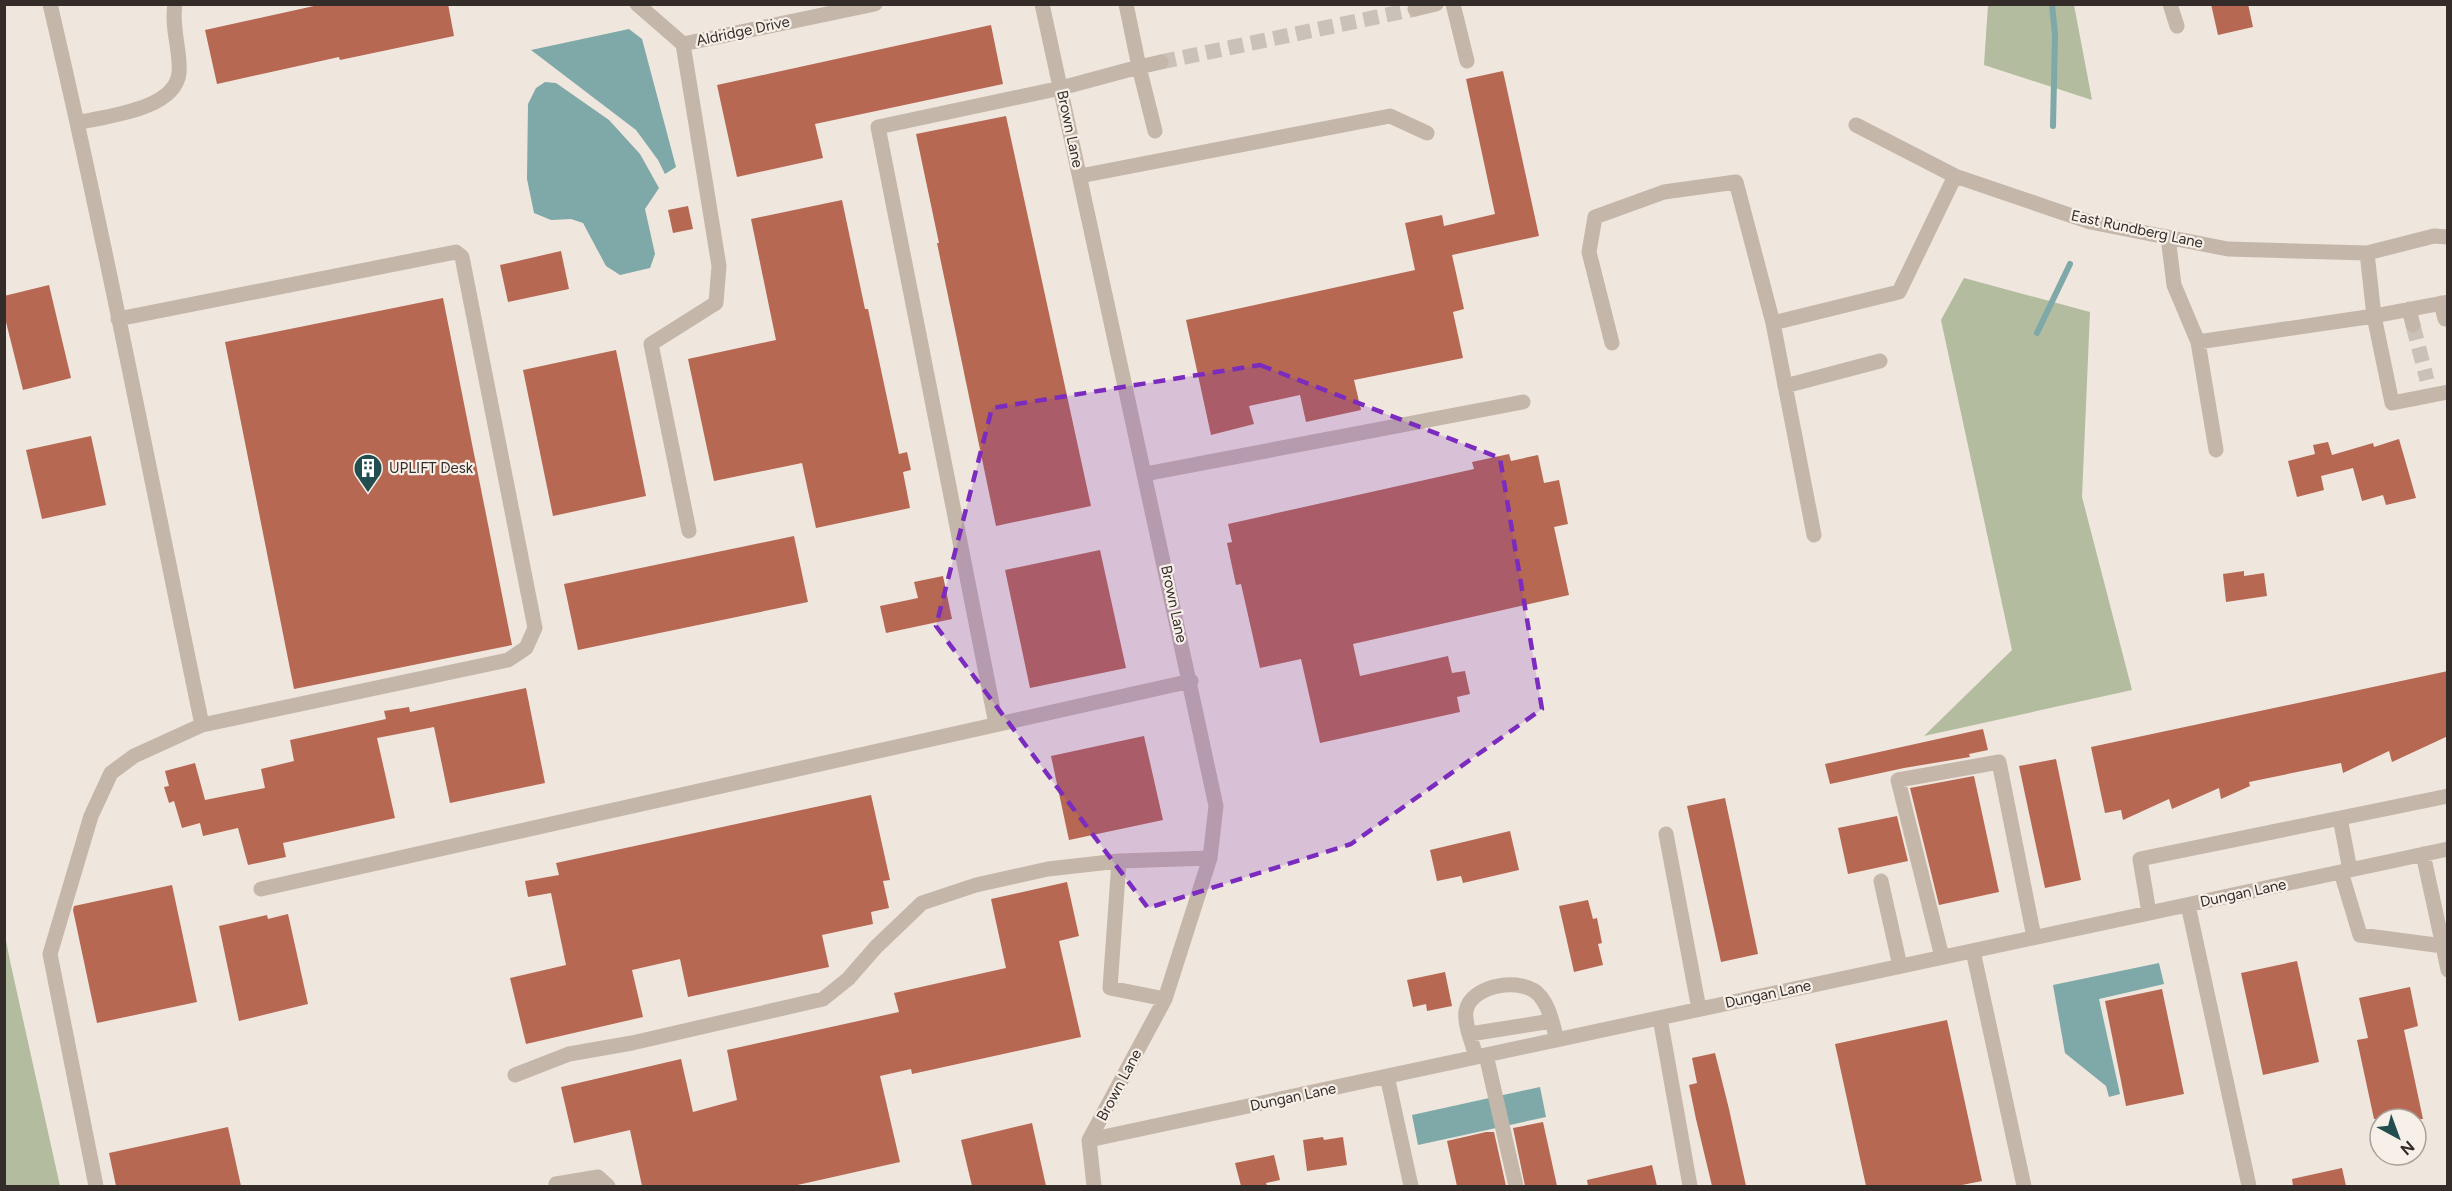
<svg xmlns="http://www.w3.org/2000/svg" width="2452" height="1191" viewBox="0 0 2452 1191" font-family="Figtree,sans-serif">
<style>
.green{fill:#b3bc9e}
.water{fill:#7fa8a8}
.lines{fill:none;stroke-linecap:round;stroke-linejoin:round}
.stream{stroke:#7fa8a8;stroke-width:6}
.building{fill:#b66853}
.minor-tunnel{stroke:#cac1b9;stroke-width:15;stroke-dasharray:15 8;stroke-linecap:butt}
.minor{stroke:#c5b6aa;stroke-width:15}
.marked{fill:#7b2cbf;fill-opacity:0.2;stroke:#7b2cbf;stroke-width:4.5;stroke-dasharray:12 8;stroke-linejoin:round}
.labels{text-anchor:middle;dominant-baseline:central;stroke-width:4.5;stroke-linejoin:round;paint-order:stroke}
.street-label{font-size:15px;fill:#342c29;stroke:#f7f0e8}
.poi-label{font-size:15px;fill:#342c29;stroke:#f7f0e8;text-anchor:start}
</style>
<rect width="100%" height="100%" fill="#efe6dd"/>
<path class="green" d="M1988,5H2074L2092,100L1984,65Z
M1964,278L2090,312L2082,497L2132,690L1924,736L2012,650L1941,320Z
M5,935L10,961L60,1186H5Z"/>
<path class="water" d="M629,29L642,39L676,167L665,174L658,160L636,130L531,50Z
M545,82L556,83L609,120L640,154L659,188L645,209L655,254L650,268L620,275L606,266L583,223L571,219L551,220L534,213L527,179L528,104L536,88Z
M2159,963L2164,984L2099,999L2120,1094L2109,1097L2106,1086L2065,1053L2053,985Z
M1540,1087L1546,1117L1418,1145L1412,1115Z"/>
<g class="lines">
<path class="stream" d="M2052,4L2055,35L2053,126
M2037,333L2070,264"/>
</g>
<path class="building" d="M323,4H448L454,36L340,60L339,57L217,84L205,30Z
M2211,4H2248L2253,27L2218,35Z
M991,25L1003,84L815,124L823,158L737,177L717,85Z
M1503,71L1539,236L1452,255L1464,309L1453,312L1463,358L1354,380L1361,410L1306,422L1300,395L1249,406L1254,424L1211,435L1186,320L1415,270L1405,223L1442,215L1444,226L1495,214L1466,79Z
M1006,116L1091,506L996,526L937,243H939L916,134Z
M842,200L865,309H868L899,454L907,452L911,470L903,472L910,508L816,528L802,463L714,481L688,359L776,340L751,219Z
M688,206L693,229L673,233L668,210Z
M561,251L569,289L508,302L500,265Z
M49,285L71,378L23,390L4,314V296Z
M443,298L512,645L294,689L225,342Z
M616,350L646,496L553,516L523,370Z
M91,436L106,505L42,519L26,450Z
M2399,439L2416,498L2386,505L2383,495L2362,501L2353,468L2321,476L2324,490L2297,497L2288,461L2315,454L2313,445L2328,442L2332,455L2373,443L2374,447Z
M1509,454L1511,461L1538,455L1544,483L1559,480L1568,524L1554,527L1569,595L1353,644L1360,676L1448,656L1452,673L1465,671L1470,694L1457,697L1460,712L1320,743L1301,659L1260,668L1241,584L1236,585L1227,543L1232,542L1228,524L1474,469L1472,462Z
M794,536L808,602L578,650L564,584Z
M1100,550L1126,668L1030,688L1005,570Z
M2244,571V576L2264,573L2267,596L2226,602L2223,574Z
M943,576L952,619L886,633L880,606L918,598L914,582Z
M2448,671V736L2392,762L2389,751L2343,773L2341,763L2249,782L2250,786L2221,799L2219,788L2172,809L2169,799L2123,820L2121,810L2105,813L2091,747Z
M526,688L545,783L450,803L434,727L377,738L395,818L283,843L286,857L248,865L238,828L203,836L200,823L182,828L174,801L169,803L164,787L169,786L165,771L195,763L205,800L265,788L261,769L294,761L290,740L386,719L384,711L409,707L410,712Z
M1983,729L1988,750L1969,754L1970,757L1904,768L1830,784L1825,764Z
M1144,736L1163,820L1069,840L1051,756Z
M2056,759L2081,880L2045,888L2019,766Z
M1974,776L1999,892L1939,905L1910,788Z
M871,795L890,880L883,881L889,908L871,912L873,924L822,935L829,967L688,997L680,959L632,970L643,1017L526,1044L510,978L566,965L551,893L528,897L525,881L559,875L556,863Z
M1725,798L1758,954L1721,962L1687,806Z
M1897,816L1908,861L1848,874L1838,828Z
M1510,831L1519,870L1463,883L1461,876L1437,881L1430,850Z
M1067,882L1079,936L1059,941L1081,1037L912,1074L911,1069L880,1076L900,1162L793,1186H642L630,1130L574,1143L561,1087L681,1059L693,1112L737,1100L727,1050L899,1012L894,993L1006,968L991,899Z
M172,885L197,1002L97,1023L73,910L74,906Z
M1588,900L1593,919L1597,918L1602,943L1598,944L1603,965L1574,972L1559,906Z
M288,914L308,1004L239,1021L219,926L267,915L268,919Z
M2297,961L2319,1062L2263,1075L2241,973Z
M1445,972L1452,1006L1427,1011L1426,1004L1413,1007L1407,980Z
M2410,987L2418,1026L2404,1030L2423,1119H2374L2357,1040L2368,1038L2359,998Z
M2162,989L2184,1094L2126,1106L2105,1001Z
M1947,1020L1982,1181L1957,1186H1866L1835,1044Z
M1715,1053L1729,1109L1746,1186H1712L1696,1119L1689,1085L1697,1083L1692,1058Z
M1543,1122L1557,1186H1525L1513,1128Z
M1032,1123L1046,1186H972L961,1140Z
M228,1127L241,1186H116L109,1153Z
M1486,1132H1494L1506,1186H1457L1447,1141Z
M1323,1137L1324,1140L1343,1137L1347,1165L1307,1171L1303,1140Z
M1274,1155L1280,1180L1266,1183L1267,1186H1241L1235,1163Z
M1652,1165L1657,1186H1588L1587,1180Z
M2342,1168L2346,1186H2293L2292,1179Z"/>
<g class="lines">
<path class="minor-tunnel" d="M1161,62L1415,9
M2413,325L2427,380"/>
<path class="minor" d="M50,4C106,243 152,485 202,725L508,660L526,648L535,628L462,257L456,252L118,319
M637,4L683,44L719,266L716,303L651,344L689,531
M1042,4L1216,806L1210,858L1165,999L1089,1140L1094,1186
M1453,4L1467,61
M2170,4L2177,26
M1415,9L1436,4
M683,44L875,4
M77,123C106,116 175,110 179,73C181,51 171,29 175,4
M1856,125L1955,176L2090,222L2228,249L2367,253L2434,236L2448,237
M1155,131L1139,67L1161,62
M1080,176L1390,116L1427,133
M2168,237L2174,285L2198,342
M2448,302L2374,316L2392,403L2448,392
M2441,303L2445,319
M2409,309L2413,325
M1773,323L1814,535
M1612,343L1589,252L1595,217L1664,192L1736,182L1773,323L1899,292L1955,176
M1785,386L1880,361
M2216,450L2198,342L2374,316L2367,253
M1145,474L1523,402
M996,724L878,127L1061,88L1139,67L1126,4
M2340,818L2350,870
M1666,834L1699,1009
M1119,861L1110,988L1165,999
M2341,872L2360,935L2443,946L2423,854
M1881,881L1900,966
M261,889L1191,681
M2188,905L2249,1186
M2149,913L2140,859L2448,796
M2443,946L2448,970
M1973,951L2024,1186
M1942,957L1898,780L1999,762L2034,937
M1660,1018L1690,1186
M1470,1034L1552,1021
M1486,1055L1516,1186
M1476,1057C1473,1044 1464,1025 1466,1011C1471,984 1524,976 1540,996C1550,1008 1553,1025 1557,1040
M515,1075L569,1054L632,1043L823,999L848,979L876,947L922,903L976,885L1048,869L1119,861L1210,858
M1387,1076L1411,1186
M1089,1140L2448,849
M96,1186L50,954L91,816L111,773L134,756L202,725
M556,1186V1184L598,1177L608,1186"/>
</g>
<path class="marked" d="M1260,365L1500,458L1542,709L1351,844L1148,908L936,626L992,408Z"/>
<defs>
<g id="building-pin" transform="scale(1.5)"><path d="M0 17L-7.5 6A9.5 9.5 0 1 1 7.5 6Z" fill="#234e50" stroke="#f7f0e8"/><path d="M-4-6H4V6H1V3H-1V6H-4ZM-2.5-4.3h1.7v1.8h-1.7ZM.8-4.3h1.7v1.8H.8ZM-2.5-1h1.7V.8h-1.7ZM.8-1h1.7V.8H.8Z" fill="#fff"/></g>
</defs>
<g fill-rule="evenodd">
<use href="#building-pin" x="368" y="468"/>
</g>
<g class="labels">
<g class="street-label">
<text transform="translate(743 31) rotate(-12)">Aldridge Drive</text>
<text transform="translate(1070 129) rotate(78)">Brown Lane</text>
<text transform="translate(2137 229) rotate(12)">East Rundberg Lane</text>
<text transform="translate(1174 604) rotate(78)">Brown Lane</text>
<text transform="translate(2243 893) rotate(-12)">Dungan Lane</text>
<text transform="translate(1768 994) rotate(-12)">Dungan Lane</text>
<text transform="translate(1119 1085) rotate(-62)">Brown Lane</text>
<text transform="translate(1293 1097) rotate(-12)">Dungan Lane</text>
</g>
<g class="poi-label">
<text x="389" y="468">UPLIFT Desk</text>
</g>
</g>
<rect width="2452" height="1191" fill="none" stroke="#342c29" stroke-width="12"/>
<g transform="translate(2398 1137) rotate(139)"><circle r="28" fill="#f7f0e8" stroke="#a9a29c" stroke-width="1.5"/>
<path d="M0-4.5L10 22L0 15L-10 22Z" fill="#234e50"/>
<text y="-9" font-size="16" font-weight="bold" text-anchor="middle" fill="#342c29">N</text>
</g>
</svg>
